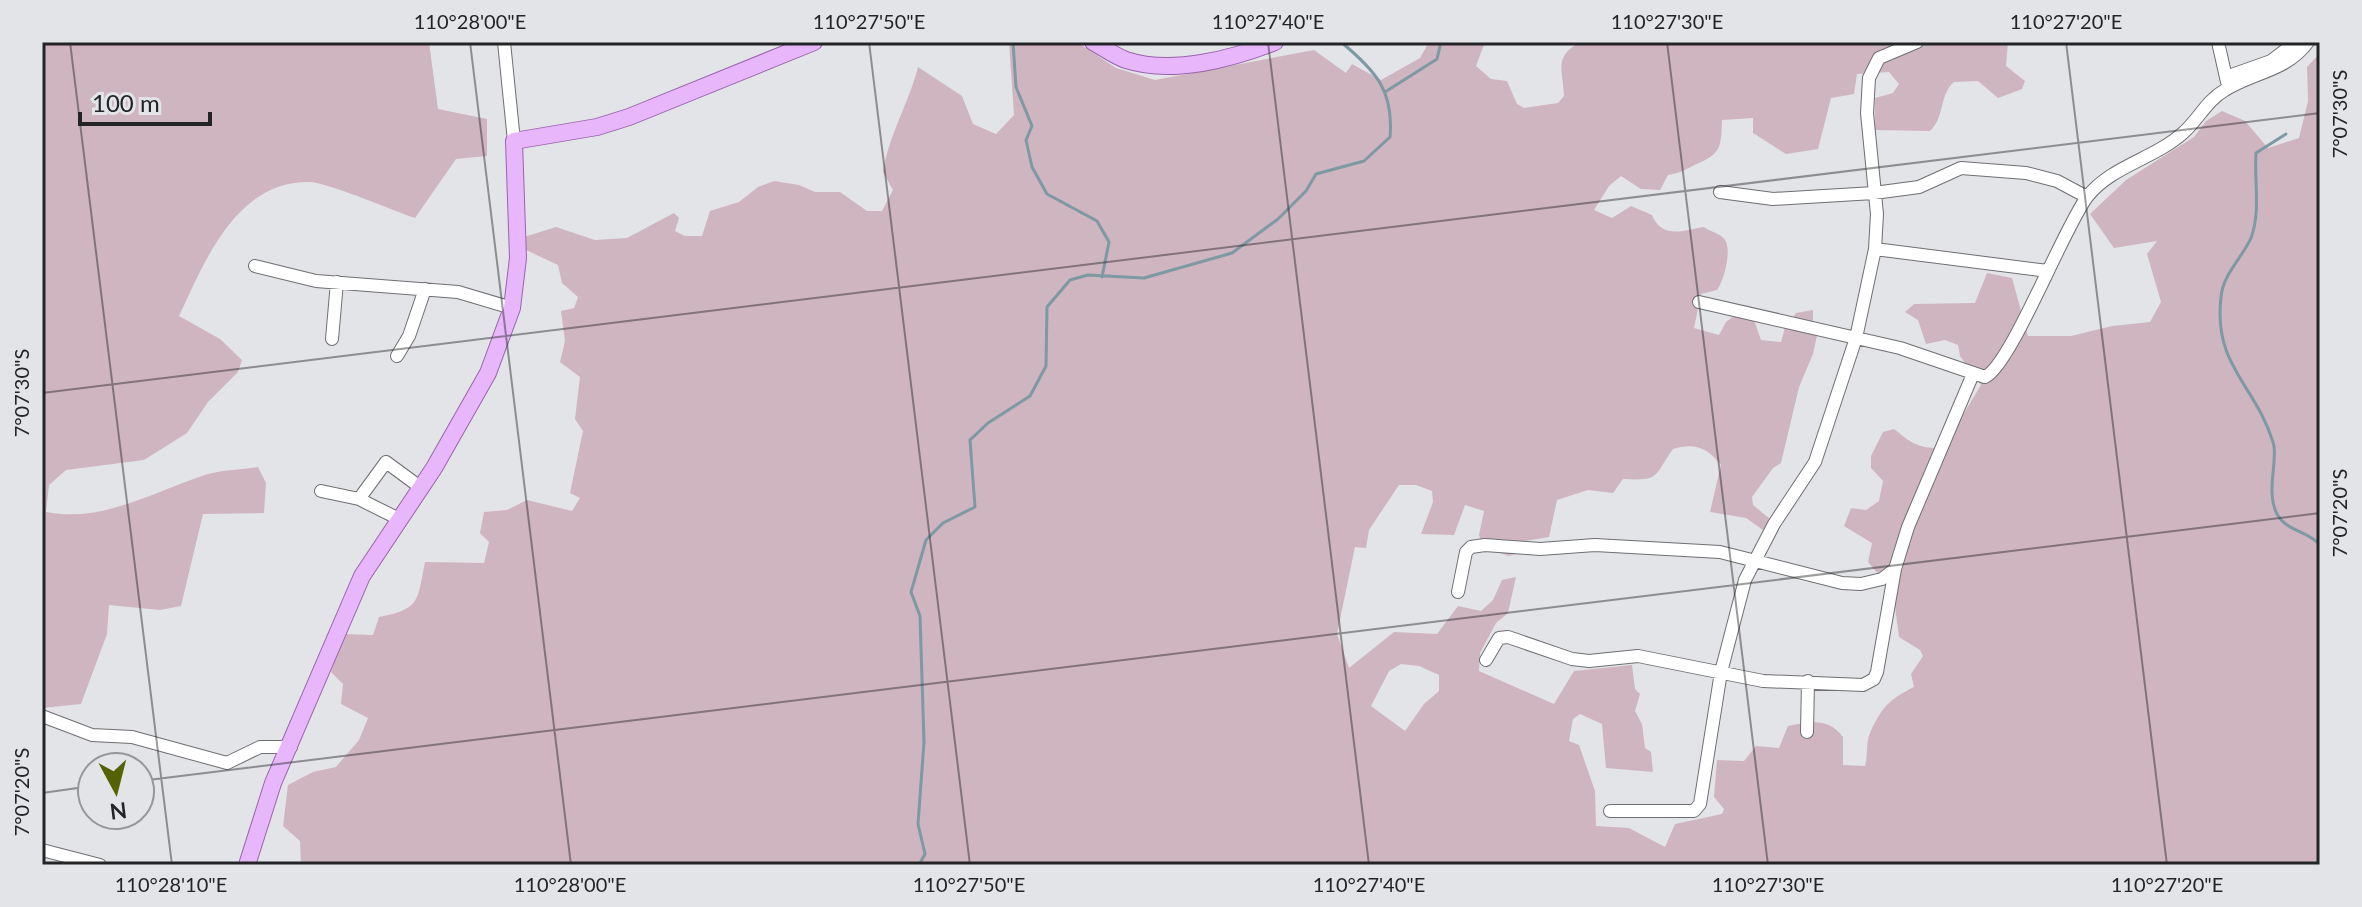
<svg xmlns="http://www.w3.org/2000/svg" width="2362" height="907" viewBox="0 0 2362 907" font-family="Lato,sans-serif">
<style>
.green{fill:#cfb5c0;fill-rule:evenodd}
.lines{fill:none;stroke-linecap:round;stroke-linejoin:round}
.stream{stroke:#7d99a2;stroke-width:3}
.minor-casing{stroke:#6f6f73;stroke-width:14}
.major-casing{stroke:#9963ae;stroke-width:18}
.minor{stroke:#fff;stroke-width:12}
.major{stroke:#e8b6fa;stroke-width:16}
.ticks{fill:none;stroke:#232425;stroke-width:2;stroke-opacity:0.45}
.neatline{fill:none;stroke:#232425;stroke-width:3}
.ticks-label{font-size:20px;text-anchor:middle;fill:#232425}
</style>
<rect width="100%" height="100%" fill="#e3e4e7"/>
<path class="green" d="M42,42H429L438,109L487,119V156L456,159L415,218C394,211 327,182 309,182C236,181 205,261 179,316L220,339L242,360L238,372L208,402L187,433L144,460L66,470L49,485L46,512C101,523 151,493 202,476C219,470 239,470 258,467L266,483L264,513L203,514L181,606L160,610L109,605L107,634L81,704L42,708Z
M1009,42H1077L1116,68L1155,80L1314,50L1346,73L1352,64L1381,80L1420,58L1429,42H1485L1476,66L1491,79L1507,81L1517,104L1524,108L1558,103L1564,96C1563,70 1553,56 1581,42H2008L2006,66L2025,81L2022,89L1998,98L1978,81L1954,82C1939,95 1945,117 1930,131L1875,130V98L1893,93L1899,84L1889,72L1857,74L1854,94L1831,98L1818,149L1786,154L1753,133V118L1722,120C1721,145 1722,153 1699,163C1687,168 1682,173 1668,175L1660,190L1641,189L1621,176L1609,186L1594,210L1612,218L1631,206L1652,215C1662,240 1685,230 1704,227C1710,232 1721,233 1725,240C1732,250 1724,281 1717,290L1701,294L1694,328L1719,335L1726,322L1734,316L1754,320L1761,340L1781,342L1785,328L1796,313L1813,310V321L1819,326L1813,354L1799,387L1781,463L1773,468L1752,497L1753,505L1770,519L1763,530L1746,518L1710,512L1721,465C1708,448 1695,442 1673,449C1653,477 1661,481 1623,479L1613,493L1588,490L1557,500L1549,537L1525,541L1519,553L1509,556L1491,550L1485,553L1479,535L1484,511L1465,505L1454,535L1421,534L1433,502L1432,491L1416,485H1399L1369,530L1366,548L1355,547L1337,634L1349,668L1394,632L1437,634L1458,606L1481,611L1493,600L1502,580L1516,577L1508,613L1496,623L1480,653L1479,671L1554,704L1574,671L1632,665L1635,689L1640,694L1635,711L1642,724L1645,748L1651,752L1653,772L1606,768L1602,724L1580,714L1573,719L1569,741L1579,745L1595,791L1596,826L1629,828L1665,847L1675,824L1722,814L1724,809L1714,797L1717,760L1744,761L1756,746L1779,748L1788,726C1812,722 1827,717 1843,737V765L1865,766C1868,756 1866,741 1870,733C1882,707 1888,700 1914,687L1911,674L1923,656L1920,650L1899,637L1893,591L1868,562L1872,543L1844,526L1851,508L1866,510L1879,501L1883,481L1871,468V456L1883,432L1894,429C1911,443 1919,449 1943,448L1981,385L1960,356L1958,345L1945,340L1926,344L1918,320L1905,312L1914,304L1975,303L1987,273L2012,278L2028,336H2071L2112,326L2150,322L2161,302L2147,254L2157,241L2114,248L2090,214L2126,180L2194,137L2206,121L2222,111L2245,121L2268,148L2299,138L2308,101L2307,67L2320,53V865H301L300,841L283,826L288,785L313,772L336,767L359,740L368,718L341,704L343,684L331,672L343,634L373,635L379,617C421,609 417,601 425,562L484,563L489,542L480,533L484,512L507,510L527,500L572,511L580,498L570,493L583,431L575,419L580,377L560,362L565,341L561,311L574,308L578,297L562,283L558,265L526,250L524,237L556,227L595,240L627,238L674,213L679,218L675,231L685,236H702L710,211L739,202L758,187L774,181L799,185L815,192H840L867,211H882L893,190L883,172C889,134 909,103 918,67L962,96L973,124L996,134L1014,115ZM1401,664L1419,666L1439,675V691L1424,704L1405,731L1371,706L1389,671Z"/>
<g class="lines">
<path class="stream" d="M1013,42L1016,87L1032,126L1026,140L1032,167L1047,194L1097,221L1109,242L1102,277
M1385,92L1437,59L1441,42
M2286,134L2256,153C2254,181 2261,211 2251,238C2242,258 2223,274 2221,297C2213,366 2255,384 2273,442C2279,458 2265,491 2277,514C2287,532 2309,531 2320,545
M919,865L925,854L918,824L924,742L920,616L911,592L926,540L943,523L975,507L970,440L988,423L1030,396L1046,366L1047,307L1070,280L1088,275L1144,278L1232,253L1278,219L1306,191L1316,174L1364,161L1390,137C1394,91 1376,71 1341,42"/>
<g class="minor-casing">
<path id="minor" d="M504,42L514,141
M2218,42L2227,82
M2226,77L2271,61L2296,42
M1720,192L1773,199L1874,193L1919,187L1961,168L2026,173L2057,181L2087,197
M1875,249L2048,271
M255,266L316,281L458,292L512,308
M1699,302L1900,348L1985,377C2011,365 2063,229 2087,197C2111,166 2154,159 2183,133C2199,119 2206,101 2225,90C2254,72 2287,71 2308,42
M332,339L337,282
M397,356L409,336L425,289
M321,491L359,499
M397,518L359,499L386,462L420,487
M1458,592L1466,552L1471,547L1485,545L1540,549L1595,545L1720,552L1842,583L1861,584L1882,579L1895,569L1908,527L1973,374
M1486,660L1499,638L1508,637L1572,659L1589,661L1638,656L1763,681L1863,685L1874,679L1877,672L1895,569
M42,716L92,735L132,737L227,763L260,747H291
M1807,732L1808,681
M1610,811H1694L1700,804L1721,672L1745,580L1774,524L1815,462L1856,338L1875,249L1877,214L1867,113L1869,78L1879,58L1917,42
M42,850L100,865"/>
</g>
<g class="major-casing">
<path id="major" d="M1093,42C1104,48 1115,56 1126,60C1172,75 1232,59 1275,42
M247,865L273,783L362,576L434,468L488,373L512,308L518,258L514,141L597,127L629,117L814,42"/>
</g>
<use href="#minor" class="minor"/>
<use href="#major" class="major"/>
</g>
<path class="ticks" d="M70,42L172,865M470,42L571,865M869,42L970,865M1268,42L1369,865M1667,42L1768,865M2066,42L2167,865M42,393L2320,113M140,781L2320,513M42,793L92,786"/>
<rect width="2362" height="907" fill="none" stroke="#e3e4e7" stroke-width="88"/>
<g transform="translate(116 791) rotate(173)"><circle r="38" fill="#e3e4e7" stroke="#969799" stroke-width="2"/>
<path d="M0-6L14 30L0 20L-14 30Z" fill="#556204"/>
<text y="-12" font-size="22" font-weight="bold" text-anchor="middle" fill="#232425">N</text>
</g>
<path d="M80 112v12h130v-12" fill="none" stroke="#232425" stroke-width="4"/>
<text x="92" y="112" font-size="24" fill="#232425" stroke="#e3e4e7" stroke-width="6" paint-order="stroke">100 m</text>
<rect x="44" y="44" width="2274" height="819" class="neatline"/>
<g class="ticks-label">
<text x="470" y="29">110°28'00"E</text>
<text x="869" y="29">110°27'50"E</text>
<text x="1268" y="29">110°27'40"E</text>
<text x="1667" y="29">110°27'30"E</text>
<text x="2066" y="29">110°27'20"E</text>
<text transform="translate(2340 114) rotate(-90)" y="7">7°07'30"S</text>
<text transform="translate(22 393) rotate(-90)" y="7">7°07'30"S</text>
<text transform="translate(2340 513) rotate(-90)" y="7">7°07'20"S</text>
<text transform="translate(22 792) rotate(-90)" y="7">7°07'20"S</text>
<text x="171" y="892">110°28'10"E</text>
<text x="570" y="892">110°28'00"E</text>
<text x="969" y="892">110°27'50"E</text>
<text x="1369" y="892">110°27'40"E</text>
<text x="1768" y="892">110°27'30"E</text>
<text x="2167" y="892">110°27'20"E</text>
</g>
</svg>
